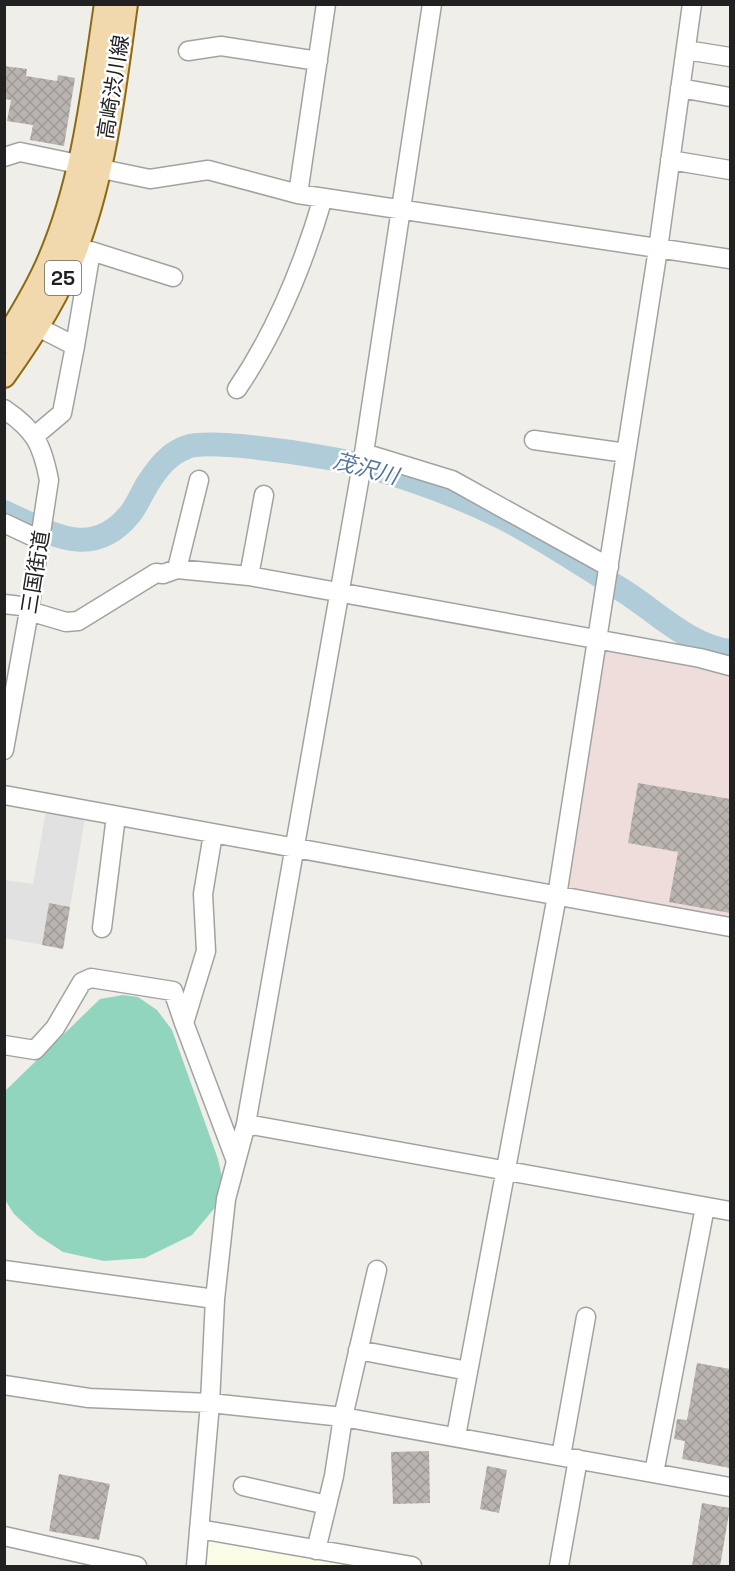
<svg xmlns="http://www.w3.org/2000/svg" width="735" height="1571" viewBox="0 0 735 1571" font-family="'Space Grotesk','Noto Sans JP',sans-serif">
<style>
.commercial{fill:#eedddb}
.education{fill:#fafce6}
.pitch{fill:#91d5bf}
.parking{fill:#e1e1e1}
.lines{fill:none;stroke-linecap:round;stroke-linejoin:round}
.river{stroke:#afccd8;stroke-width:24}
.building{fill:url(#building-cross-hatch)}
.minor-casing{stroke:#a2a2a2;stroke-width:21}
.major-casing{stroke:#8a6b14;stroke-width:26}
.minor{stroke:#fff;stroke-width:18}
.major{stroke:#f1d8ad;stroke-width:22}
.labels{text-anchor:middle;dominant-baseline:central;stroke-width:5;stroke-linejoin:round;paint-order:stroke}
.shield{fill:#fff;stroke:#646464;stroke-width:1.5}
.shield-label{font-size:20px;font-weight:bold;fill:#212121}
.street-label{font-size:21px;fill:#212121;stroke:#fff}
.water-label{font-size:22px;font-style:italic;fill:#55759e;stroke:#fff}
</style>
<defs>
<pattern id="building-cross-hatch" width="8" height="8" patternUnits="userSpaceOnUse" patternTransform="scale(1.5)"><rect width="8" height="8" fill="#b9b4af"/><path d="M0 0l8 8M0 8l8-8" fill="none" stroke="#9f9a96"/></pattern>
</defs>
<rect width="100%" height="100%" fill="#f0eee9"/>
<path class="commercial" d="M600,643L730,671V923L563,893Z"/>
<path class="education" d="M207,1535L354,1561L353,1566H202Z"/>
<path class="pitch" d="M123,995L138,997L157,1010L172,1030L218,1159L223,1182L218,1204L192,1235L145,1258L104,1261L63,1252L37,1235L14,1214L5,1200L4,1092L100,999Z"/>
<path class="parking" d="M46,811L85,818L70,907L49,903L42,945L5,938L4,880L33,884Z"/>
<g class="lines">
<path class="river" d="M4,512C49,532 91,562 130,514C137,505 142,493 148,483C158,468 169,453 187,447C209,439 294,452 322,457C375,465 453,493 501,517C543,538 582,565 622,590C656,611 689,646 730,651"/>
</g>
<path class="building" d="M4,66L27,69L26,76L57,81L58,75L75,78L64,146L30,140L33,125L7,121L11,100L4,99Z
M638,783L730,799V913L669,902L678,852L628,843Z
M49,903L70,907L63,949L42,945Z
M697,1363L730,1369V1468L682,1459L685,1441L674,1439L677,1419L687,1420Z
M429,1451L430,1503L393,1504L391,1452Z
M487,1466L507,1470L499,1513L480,1509Z
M59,1474L110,1484L99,1540L49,1531Z
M702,1503L730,1508L720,1566H692Z"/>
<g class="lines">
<g class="minor-casing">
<path id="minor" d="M686,50L730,57
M188,51L221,46L318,61
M680,88L730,97
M4,157L20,152L150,179L208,170L298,194L730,259
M670,160L730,170
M298,194L326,4
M75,346L91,251L173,277
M237,389C277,330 303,266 323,198
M4,409C35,430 42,444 49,480L29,611L4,750
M36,435L62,413L75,346L36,326
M534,440L626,453
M364,453L452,480L609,567
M4,523L40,540
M177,569L199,480
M249,576L264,495
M4,604L30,607
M29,611L66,622L78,621L156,573L163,574L177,569L249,576L700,658L730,666
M4,795L730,927
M213,834L203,894L206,951L184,1023L236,1161
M102,928L116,816
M4,1045L35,1050L55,1028L82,982L91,978L173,991L184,1023
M246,1124L730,1211
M4,1270L215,1299
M358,1350L468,1371
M4,1385L89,1398L210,1403L343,1417L730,1487
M456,1436L557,896L658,249L692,4
M561,1456L586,1317
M654,1473L705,1207
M243,1486L327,1505
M199,1529L412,1566
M4,1536L137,1566
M316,1550L334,1476L343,1417L377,1270
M196,1566L210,1403L215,1299L226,1199L246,1124L364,453L432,4
M559,1566L578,1459"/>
</g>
<g class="major-casing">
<path id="major" d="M4,342C21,315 38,287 50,258C84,178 93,90 106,4
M4,376C33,335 63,289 79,241C106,166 115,83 126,4"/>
</g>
<use href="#minor" class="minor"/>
<use href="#major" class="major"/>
</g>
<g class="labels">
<rect class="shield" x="45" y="261" width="36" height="34" rx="4.5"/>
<g class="shield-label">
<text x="63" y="278">25</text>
</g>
<g class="street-label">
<text transform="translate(113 87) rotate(-81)">高崎渋川線</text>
<text transform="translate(35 572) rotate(-81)">三国街道</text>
</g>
<g class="water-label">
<text transform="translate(366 468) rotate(15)">茂沢川</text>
</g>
</g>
<rect width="735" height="1571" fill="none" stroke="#212121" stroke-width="12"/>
</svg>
